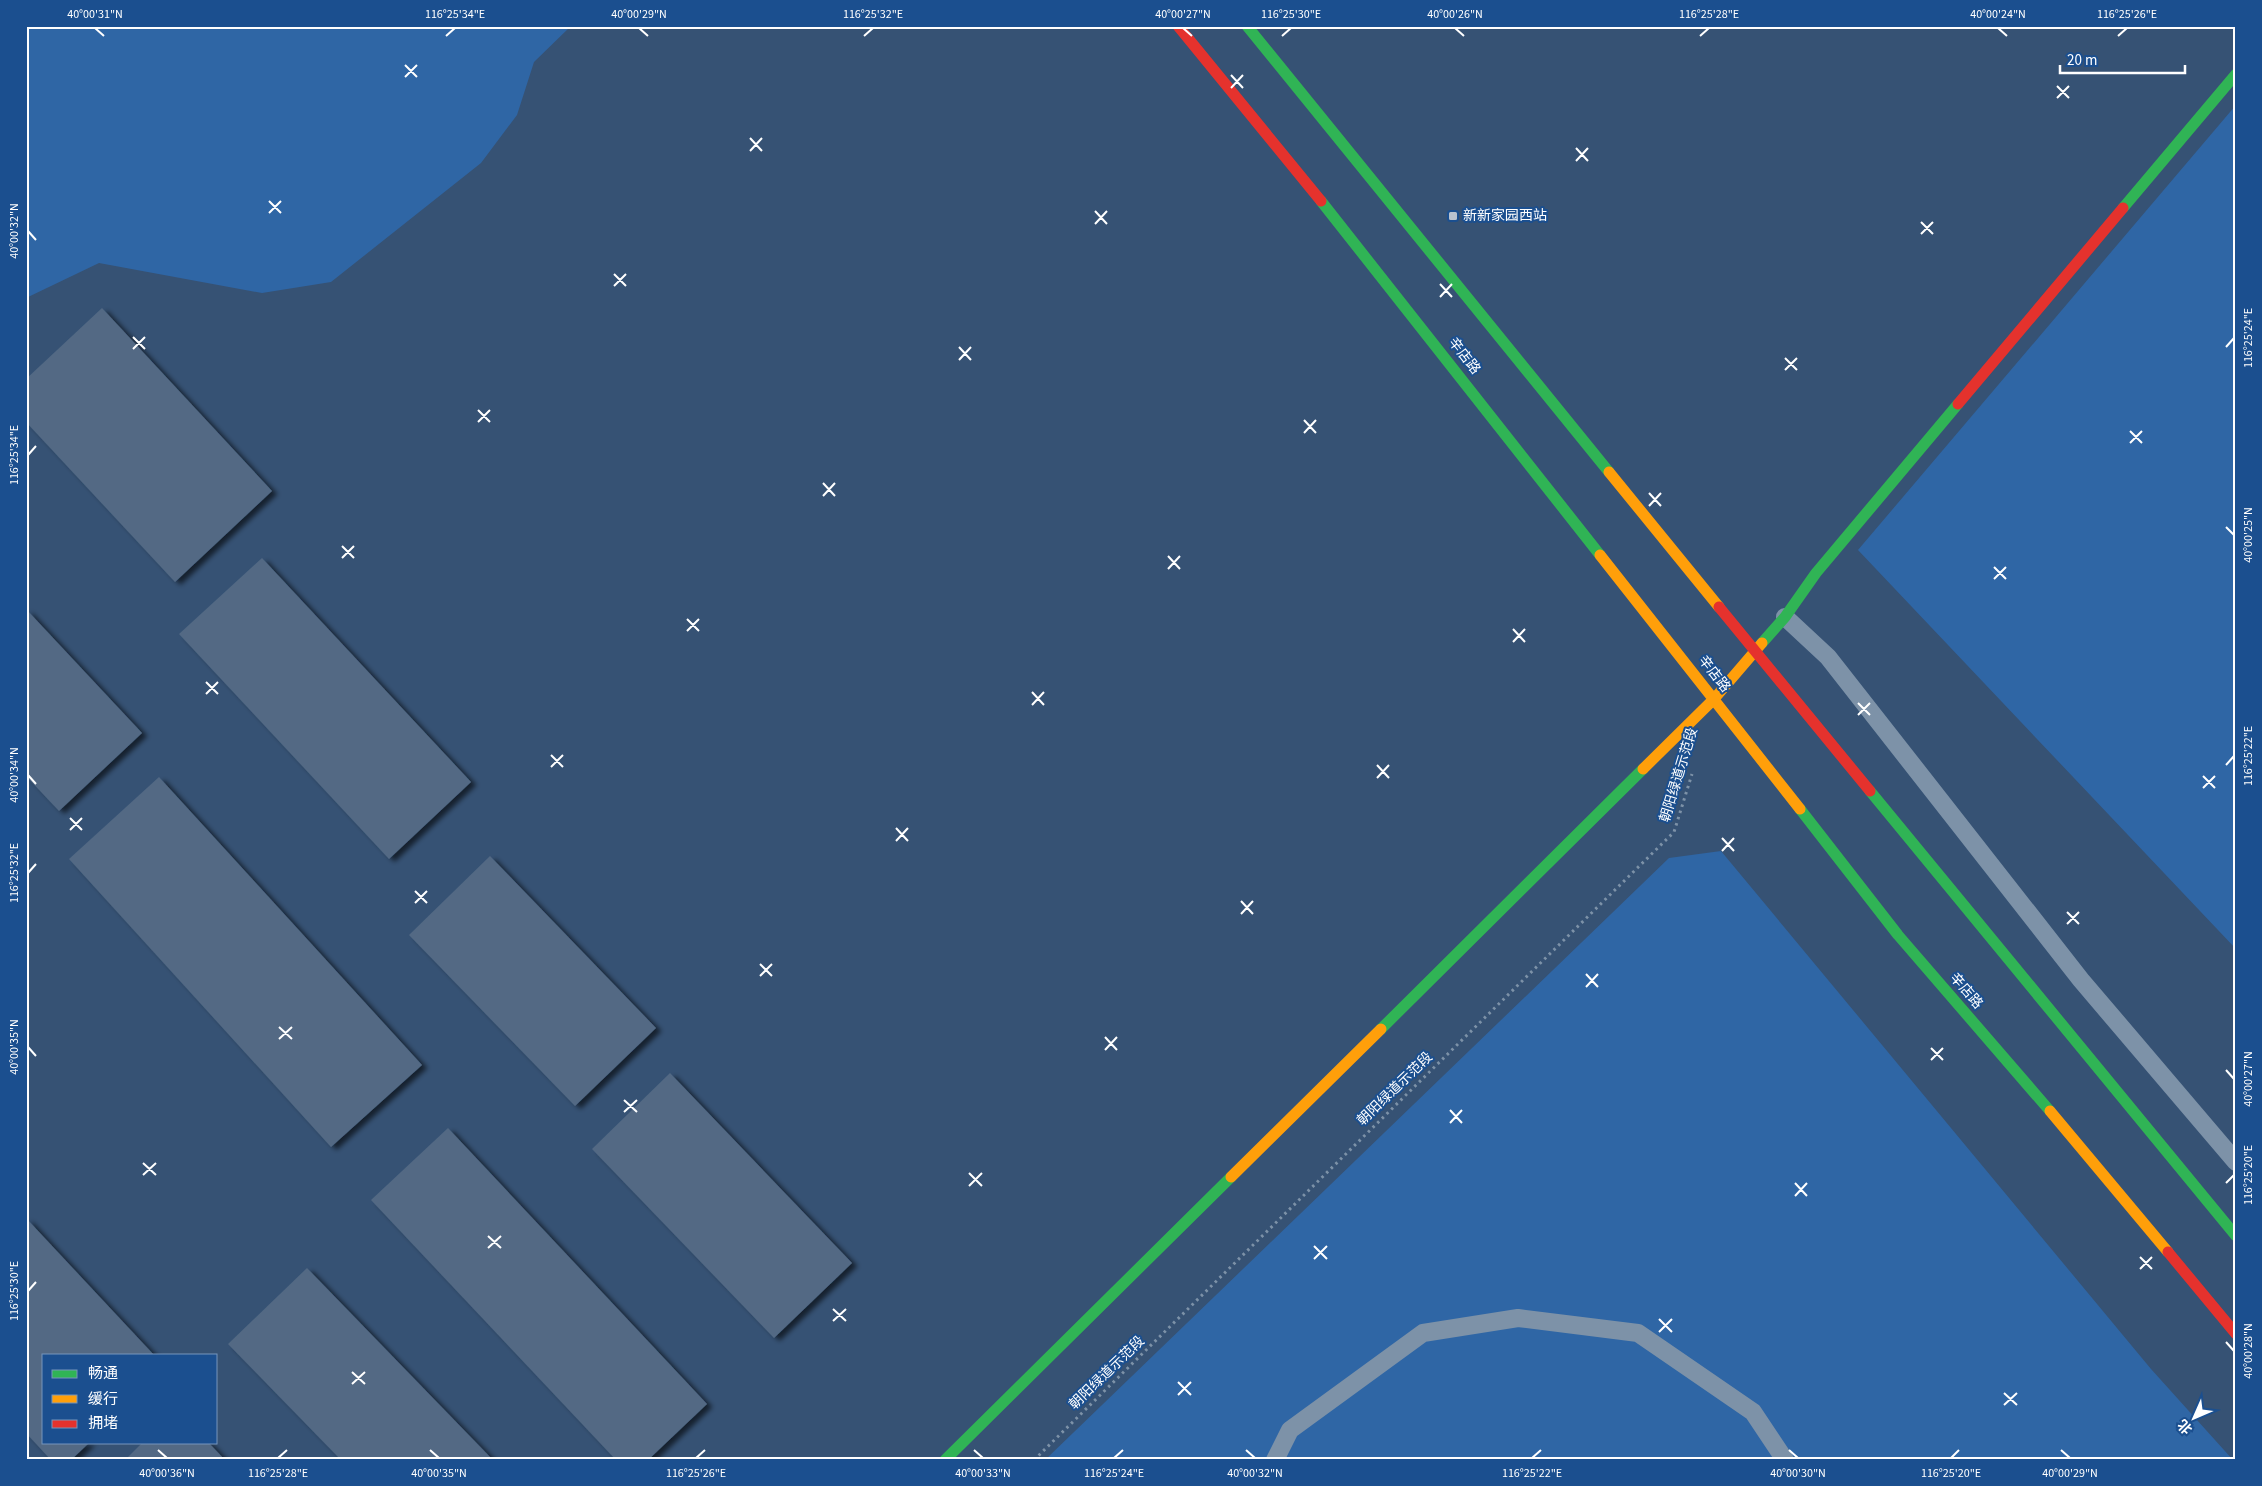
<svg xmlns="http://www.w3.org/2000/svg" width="2262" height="1486" viewBox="0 0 2262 1486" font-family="'Source Sans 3','Noto Sans SC',sans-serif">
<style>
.green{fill:#2f66a5}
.building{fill:#526984;filter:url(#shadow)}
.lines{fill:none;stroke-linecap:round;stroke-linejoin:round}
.path{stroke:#7d92a8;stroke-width:3;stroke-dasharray:2.5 4;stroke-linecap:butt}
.lane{stroke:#7d92a8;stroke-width:18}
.fast{stroke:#30b455;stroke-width:11}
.slow{stroke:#ff9f0a;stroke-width:11}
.jam{stroke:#e5322d;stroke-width:11}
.ticks{fill:none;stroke:#fff;stroke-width:2}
.poi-dot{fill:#b9c2ce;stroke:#1b4f8f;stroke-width:2}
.labels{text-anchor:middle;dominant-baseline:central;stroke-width:4;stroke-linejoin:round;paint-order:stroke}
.poi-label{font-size:14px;fill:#fff;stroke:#1b4f8f;text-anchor:start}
.street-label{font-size:14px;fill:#fff;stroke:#1b4f8f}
.neatline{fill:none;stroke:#fff;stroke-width:2}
.ticks-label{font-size:12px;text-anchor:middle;fill:#fff}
</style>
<defs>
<filter id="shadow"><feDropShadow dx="5.5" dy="3" stdDeviation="2.5" flood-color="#0009"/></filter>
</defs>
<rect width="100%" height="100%" fill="#365274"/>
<path class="green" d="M26,26H571L534,62L517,115L481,163L331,282L262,293L99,263L26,298Z
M2236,105V949L1858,550Z
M1721,851L2151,1369L2233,1460H1045L1669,858Z"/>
<path class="building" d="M102,308L272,491L175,582L26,422V379Z
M262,558L471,782L389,859L179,634Z
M26,609L142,733L59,811L26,776Z
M159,777L422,1065L331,1147L69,859Z
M490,856L656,1028L575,1106L409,935Z
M670,1073L852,1263L774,1338L592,1149Z
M448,1128L707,1404L648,1460H616L371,1200Z
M26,1218L154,1355H44V1442H90L71,1460H51L26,1433Z
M307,1268L493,1460H341L228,1344Z
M143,1442H208L225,1460H125Z"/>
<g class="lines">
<path class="path" d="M1034,1460L1674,832L1692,774"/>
<path class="lane" d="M1785,617L1828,657L2081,980L2236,1162
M1275,1460L1290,1430L1423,1333L1518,1318L1638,1333L1753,1412L1785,1460"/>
<path class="fast" d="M1247,26L1609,472
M1321,201L1600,555
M2123,208L2236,74
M1762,643L1785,617L1816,573L1958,404
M1870,791L2236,1236
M1800,809L1898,935L2050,1111
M1381,1029L1643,769
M945,1460L1231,1177"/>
<path class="slow" d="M1609,472L1719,607
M1600,555L1800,809
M1643,769L1714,699L1762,643
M2050,1111L2168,1252
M1231,1177L1381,1029"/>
<path class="jam" d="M1178,26L1321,201
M1958,404L2123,208
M1719,607L1870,791
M2168,1252L2236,1334"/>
</g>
<path class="ticks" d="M95,28L104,36M639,28L648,36M1183,28L1192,36M1455,28L1464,36M1998,28L2007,36M446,36L455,28M864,36L873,28M1282,36L1291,28M1700,36L1709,28M2118,36L2127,28M405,65L417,77M1231,75L1243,88M405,77L417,65M2057,86L2069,98M1231,88L1243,75M2057,98L2069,86M750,138L762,151M1576,148L1588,161M750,151L762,138M1576,161L1588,148M269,201L281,213M1095,211L1107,224M269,213L281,201M1921,222L1933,234M1095,224L1107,211M28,231L36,240M1921,234L1933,222M614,274L626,286M1440,284L1452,297M614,286L626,274M1440,297L1452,284M133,337L145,349M959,347L971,360M2226,347L2234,338M133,349L145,337M1785,358L1797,370M959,360L971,347M1785,370L1797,358M478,410L490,422M1304,420L1316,433M478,422L490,410M2130,431L2142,443M1304,433L1316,420M2130,443L2142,431M28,455L36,446M823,483L835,496M1649,493L1661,506M823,496L835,483M1649,506L1661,493M2226,527L2234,535M342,546L354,558M1168,556L1180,569M342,558L354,546M1994,567L2006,579M1168,569L1180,556M1994,579L2006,567M687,619L699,631M1513,629L1525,642M687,631L699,619M1513,642L1525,629M206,682L218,694M1032,692L1044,705M206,694L218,682M1858,703L1870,715M1032,705L1044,692M1858,715L1870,703M551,755L563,767M1377,765L1389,778M2226,765L2234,756M551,767L563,755M28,775L36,784M2203,776L2215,788M1377,778L1389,765M2203,788L2215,776M70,818L82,830M896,828L908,841M70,830L82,818M1722,838L1734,851M896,841L908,828M1722,851L1734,838M28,873L36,864M415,891L427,903M1241,901L1253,914M415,903L427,891M2067,912L2079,924M1241,914L1253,901M2067,924L2079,912M760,964L772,976M1586,974L1598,987M760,976L772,964M1586,987L1598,974M279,1027L292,1039M1105,1037L1117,1050M279,1039L292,1027M28,1047L36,1056M1931,1048L1943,1060M1105,1050L1117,1037M1931,1060L1943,1048M2226,1070L2234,1079M624,1100L637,1112M1450,1110L1462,1123M624,1112L637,1100M1450,1123L1462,1110M143,1163L156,1175M969,1173L982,1186M143,1175L156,1163M1795,1183L1807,1196M2226,1183L2234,1175M969,1186L982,1173M1795,1196L1807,1183M488,1236L501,1248M1314,1246L1327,1259M488,1248L501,1236M2140,1257L2152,1269M1314,1259L1327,1246M2140,1269L2152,1257M28,1291L36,1282M833,1309L846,1321M1659,1319L1672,1332M833,1321L846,1309M1659,1332L1672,1319M2226,1342L2234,1351M352,1372L365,1384M1178,1382L1191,1395M352,1384L365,1372M2004,1393L2017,1405M1178,1395L1191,1382M2004,1405L2017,1393M158,1450L167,1458M430,1450L439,1458M974,1450L983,1458M1246,1450L1255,1458M1789,1450L1798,1458M2061,1450L2070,1458M278,1458L287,1450M696,1458L705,1450M1114,1458L1123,1450M1532,1458L1541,1450M1951,1458L1959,1450"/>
<rect class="poi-dot" x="1448" y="211" width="10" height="10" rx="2.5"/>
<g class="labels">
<g class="poi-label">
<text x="1463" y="216">新新家园西站</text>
</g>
<g class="street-label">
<text transform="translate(1464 356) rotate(52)">辛店路</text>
<text transform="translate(1714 674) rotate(52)">辛店路</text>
<text transform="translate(1679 775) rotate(-73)">朝阳绿道示范段</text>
<text transform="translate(1966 991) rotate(49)">辛店路</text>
<text transform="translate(1395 1089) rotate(-44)">朝阳绿道示范段</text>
<text transform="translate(1107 1373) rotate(-44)">朝阳绿道示范段</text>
</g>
</g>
<rect width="2262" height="1486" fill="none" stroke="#1b4f8f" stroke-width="55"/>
<rect x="42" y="1354" width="175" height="90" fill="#1b4f8f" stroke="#7695bc"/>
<rect x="52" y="1370" width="25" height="8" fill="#30b455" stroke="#7695bc"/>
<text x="88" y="1378" font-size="15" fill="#ffffff">畅通</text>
<rect x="52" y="1395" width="25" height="8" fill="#ff9f0a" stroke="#7695bc"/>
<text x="88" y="1404" font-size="15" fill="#ffffff">缓行</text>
<rect x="52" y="1420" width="25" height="8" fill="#e5322d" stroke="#7695bc"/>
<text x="88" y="1428" font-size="15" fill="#ffffff">拥堵</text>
<g transform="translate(2194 1418) rotate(225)" stroke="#1b4f8f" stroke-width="4" paint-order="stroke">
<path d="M0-4L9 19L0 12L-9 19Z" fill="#ffffff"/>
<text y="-8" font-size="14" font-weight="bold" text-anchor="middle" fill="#ffffff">北</text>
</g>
<path d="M2060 65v8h125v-8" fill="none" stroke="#ffffff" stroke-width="2.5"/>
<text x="2067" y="65" font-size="15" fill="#ffffff" stroke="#1b4f8f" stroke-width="4" paint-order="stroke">20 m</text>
<rect x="28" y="28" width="2206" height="1430" class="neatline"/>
<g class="ticks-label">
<text x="95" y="18">40°00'31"N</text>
<text x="455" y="18">116°25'34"E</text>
<text x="639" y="18">40°00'29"N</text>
<text x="873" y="18">116°25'32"E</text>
<text x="1183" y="18">40°00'27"N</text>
<text x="1291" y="18">116°25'30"E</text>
<text x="1455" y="18">40°00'26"N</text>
<text x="1709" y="18">116°25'28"E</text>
<text x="1998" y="18">40°00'24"N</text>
<text x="2127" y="18">116°25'26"E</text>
<text transform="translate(14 231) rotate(-90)" y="4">40°00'32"N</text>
<text transform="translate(2248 338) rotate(-90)" y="4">116°25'24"E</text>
<text transform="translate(14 455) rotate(-90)" y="4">116°25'34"E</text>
<text transform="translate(2248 535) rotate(-90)" y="4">40°00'25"N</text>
<text transform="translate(2248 756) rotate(-90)" y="4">116°25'22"E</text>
<text transform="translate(14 775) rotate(-90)" y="4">40°00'34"N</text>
<text transform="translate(14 873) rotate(-90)" y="4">116°25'32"E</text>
<text transform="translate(14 1047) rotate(-90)" y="4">40°00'35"N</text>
<text transform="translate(2248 1079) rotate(-90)" y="4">40°00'27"N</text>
<text transform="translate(2248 1175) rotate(-90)" y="4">116°25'20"E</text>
<text transform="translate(14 1291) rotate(-90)" y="4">116°25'30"E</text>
<text transform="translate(2248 1351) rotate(-90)" y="4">40°00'28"N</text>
<text x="167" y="1477">40°00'36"N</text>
<text x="278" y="1477">116°25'28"E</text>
<text x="439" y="1477">40°00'35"N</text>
<text x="696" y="1477">116°25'26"E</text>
<text x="983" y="1477">40°00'33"N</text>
<text x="1114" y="1477">116°25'24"E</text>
<text x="1255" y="1477">40°00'32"N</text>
<text x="1532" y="1477">116°25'22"E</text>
<text x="1798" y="1477">40°00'30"N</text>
<text x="1951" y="1477">116°25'20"E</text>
<text x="2070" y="1477">40°00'29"N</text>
</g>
</svg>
